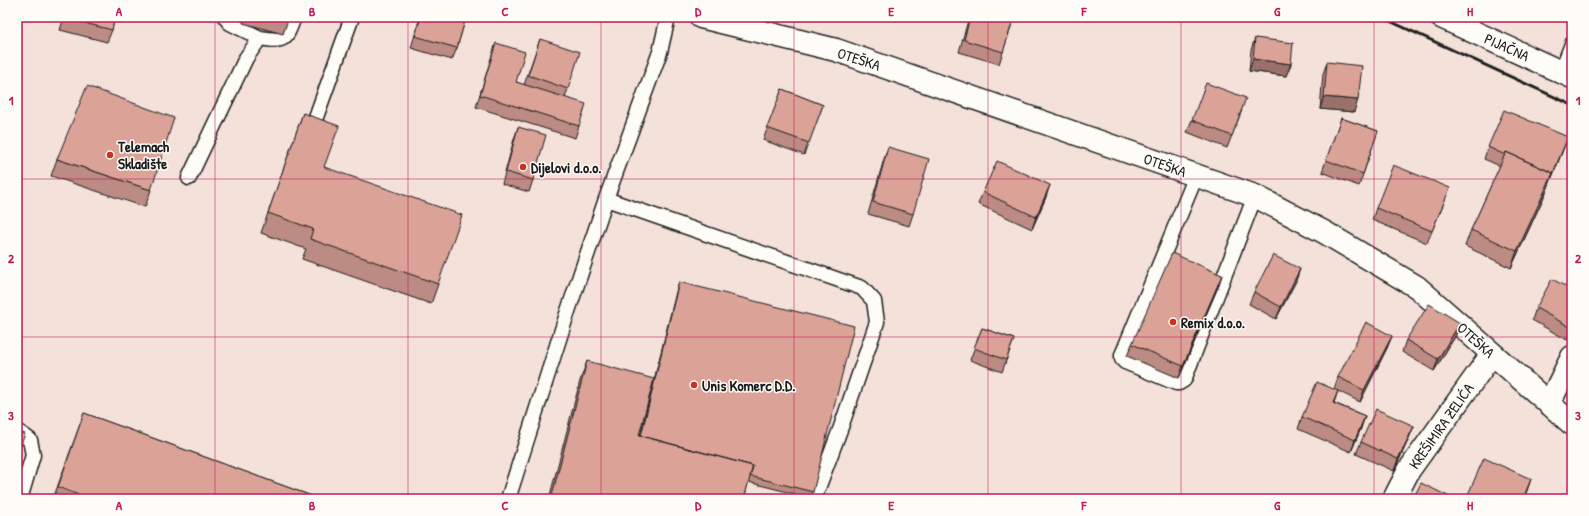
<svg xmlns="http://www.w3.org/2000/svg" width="1589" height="516" viewBox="0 0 1589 516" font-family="'Patrick Hand',sans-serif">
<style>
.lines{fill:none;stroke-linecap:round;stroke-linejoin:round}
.service-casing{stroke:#1c1c1c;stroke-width:17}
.minor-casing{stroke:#1c1c1c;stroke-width:25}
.service{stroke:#fdfcf7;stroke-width:14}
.minor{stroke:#fdfcf7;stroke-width:22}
.rail{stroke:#1c1c1c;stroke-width:3}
.wall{fill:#bc8b83;stroke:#1c1c1c}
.shaded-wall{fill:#99716a;stroke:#1c1c1c}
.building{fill:#dba298;stroke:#1c1c1c}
.grid{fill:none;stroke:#c2185b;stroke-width:1;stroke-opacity:0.55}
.poi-dot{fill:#c8321e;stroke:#fdfcf7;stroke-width:1.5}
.labels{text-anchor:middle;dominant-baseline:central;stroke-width:3;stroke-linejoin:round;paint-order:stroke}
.street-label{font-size:15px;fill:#1c1c1c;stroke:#fdfcf7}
.poi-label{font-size:15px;font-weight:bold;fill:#1c1c1c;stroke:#fdfcf7;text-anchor:start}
.neatline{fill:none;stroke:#c2185b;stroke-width:1.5}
.grid-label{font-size:13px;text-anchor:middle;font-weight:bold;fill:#c2185b}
</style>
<rect width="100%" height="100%" fill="#f3e1da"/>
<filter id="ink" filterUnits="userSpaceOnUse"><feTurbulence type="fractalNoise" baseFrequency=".025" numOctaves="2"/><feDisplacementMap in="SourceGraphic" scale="8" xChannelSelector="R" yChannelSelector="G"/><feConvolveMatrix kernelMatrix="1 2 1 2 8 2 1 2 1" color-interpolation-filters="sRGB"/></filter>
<g filter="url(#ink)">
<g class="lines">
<g class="service-casing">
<path id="service" d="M225,17L230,23L260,38
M1561,72L1572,44
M316,117L352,17
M1196,176L1122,355V359L1125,362L1176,383H1179L1184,380L1255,196
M189,178L246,58L260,38C285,42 285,41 294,17
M606,199L862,288L874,301L877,322L841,427L814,499
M17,431L30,440L33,455L20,499
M508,499L567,314L606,199L660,52L668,17"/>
</g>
<g class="minor-casing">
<path id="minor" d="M701,17L836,50L1255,196L1324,232L1417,287L1572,424
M1441,17L1572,77
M1549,404L1572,357
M1394,499L1409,470L1492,354"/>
</g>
<use href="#service" class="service"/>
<use href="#minor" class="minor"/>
<path class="rail" d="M1381,17L1572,105"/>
</g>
<path class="wall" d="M64,17H115L112,30L107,42L60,30Z
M244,17H289L283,34L243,23Z
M420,17H466L457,48L452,60L411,48Z
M969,17H1014L1003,52L999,64L959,52Z
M1255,38L1291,64L1286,76L1249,71L1251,50Z
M540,39L568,89L565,97L579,126L575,138L476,107L492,55L496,43L516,82L524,85Z
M1327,62L1354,112L1320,109L1323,74Z
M782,89L823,105L804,155L763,140Z
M1242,110L1227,148L1187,132L1192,120Z
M303,113L324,167L438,284L431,304L302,259L306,249L261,233Z
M1341,118L1378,131L1359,186L1322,172Z
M518,127L533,180L529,192L502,184L514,139Z
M1568,137L1547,190L1511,268L1465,246L1471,230L1500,166L1484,159L1488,147Z
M888,147L913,214L909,226L868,214L884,159Z
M57,159L151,190L145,207L51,176Z
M983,192L1046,197L1032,229L978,204Z
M1445,200L1427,243L1372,220L1376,208Z
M1222,275L1218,287L1179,378L1127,356L1132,344Z
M1296,281L1276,319L1249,304L1254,292Z
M679,282L813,492L811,498L748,482L744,499H549L580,381L587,361L639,435L640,436L677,288Z
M1572,290V331L1567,340L1532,320L1536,308Z
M982,328L1014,339L1002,372L970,360Z
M1456,335L1434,371L1402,352L1406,340Z
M1392,336L1387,348L1360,402L1338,391L1334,403L1365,416L1361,428L1351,452L1298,429L1302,417L1334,389L1338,377Z
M84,413L320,499H53Z
M1414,426L1409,438L1394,471L1356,454L1361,442Z"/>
<path class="shaded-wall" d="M1253,59L1291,64L1286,76L1249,71Z
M1324,97L1358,100L1354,112L1320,109Z
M1568,137L1547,190L1511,268L1517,251Z
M1050,185L1046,197L1032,229L1036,217Z
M1300,269L1296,281L1276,319L1281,307Z
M1222,275L1218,287L1179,378L1183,366Z
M1460,323L1456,335L1434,371L1438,359Z
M1572,327V331L1567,340L1572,328Z
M1392,336L1387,348L1360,402L1364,390Z
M1365,416L1361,428L1351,452L1355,440Z
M1414,426L1409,438L1394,471L1398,459Z
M1531,479L1527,491L1523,499Z"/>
<path class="building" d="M65,17H115L112,30L65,18Z
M421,17H466L457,48L415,36Z
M970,17H1014L1003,52L964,40Z
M1255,38L1293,43L1291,64L1253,59Z
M540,39L580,52L568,89L528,75Z
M496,43L525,52L516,82L586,104L579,126L480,95Z
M1327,62L1362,66L1358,100L1324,97Z
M1206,83L1246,98L1232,136L1192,120Z
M87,86L174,118L151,190L57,159Z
M782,89L823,105L809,143L767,128Z
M1504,110L1568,137L1553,173L1506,152L1505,155L1488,147Z
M303,113L339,126L324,167L462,215L438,284L310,239L313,229L268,213Z
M1341,118L1378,131L1363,174L1326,160Z
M518,127L546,135L533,180L506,172Z
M888,147L929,159L913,214L873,202Z
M1506,152L1553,173L1517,251L1471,230Z
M997,161L1050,185L1036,217L983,192Z
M1393,165L1450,188L1432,231L1376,208Z
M1172,253L1222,275L1183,366L1132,344Z
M1273,255L1300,269L1281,307L1254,292Z
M1552,279L1572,290V328L1536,308Z
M679,282L854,326L813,492L750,476L753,466L641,436Z
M1429,304L1460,323L1438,359L1406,340Z
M1366,322L1392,336L1364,390L1338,377Z
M982,328L1014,339L1006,360L974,348Z
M587,361L654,379L639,435L753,466L744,499H551Z
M1317,382L1338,391L1333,403L1365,416L1355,440L1302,417Z
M1376,409L1414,426L1398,459L1361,442Z
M84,413L320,499H89L58,487Z
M17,431L25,434L17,455Z
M1484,458L1531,479L1523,499H1466Z
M1421,483L1454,499H1413Z"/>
</g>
<path class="grid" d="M215,17V499M408,17V499M601,17V499M794,17V499M988,17V499M1181,17V499M1374,17V499M17,179H1572M17,337H1572"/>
<g class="poi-dot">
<circle cx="110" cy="155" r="4"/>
<circle cx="523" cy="167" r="4"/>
<circle cx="1173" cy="322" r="4"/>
<circle cx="694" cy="385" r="4"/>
</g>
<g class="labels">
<g class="street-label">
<text transform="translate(1507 47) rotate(24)">PIJAČNA</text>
<text transform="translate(859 59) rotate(18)">OTEŠKA</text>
<text transform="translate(1165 165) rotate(19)">OTEŠKA</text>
<text transform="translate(1476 340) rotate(42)">OTEŠKA</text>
<text transform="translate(1441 426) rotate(-55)">KREŠIMIRA ZELIĆA</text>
</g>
<g class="poi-label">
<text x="118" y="146">Telemach<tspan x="118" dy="17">Skladište</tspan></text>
<text x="531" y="167">Dijelovi d.o.o.</text>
<text x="1181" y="322">Remix d.o.o.</text>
<text x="702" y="385">Unis Komerc D.D.</text>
</g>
</g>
<rect width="1589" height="516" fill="none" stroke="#fdfcf7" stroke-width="44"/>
<rect x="22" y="22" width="1545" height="472" class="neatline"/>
<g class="grid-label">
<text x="119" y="16">A</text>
<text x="312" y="16">B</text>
<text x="505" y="16">C</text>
<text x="698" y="16">D</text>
<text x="891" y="16">E</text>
<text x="1084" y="16">F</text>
<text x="1277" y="16">G</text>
<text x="1470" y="16">H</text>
<text x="11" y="105">1</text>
<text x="1578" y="105">1</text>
<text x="11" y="263">2</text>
<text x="1578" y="263">2</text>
<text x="11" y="420">3</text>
<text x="1578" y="420">3</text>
<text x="119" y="510">A</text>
<text x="312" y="510">B</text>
<text x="505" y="510">C</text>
<text x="698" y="510">D</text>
<text x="891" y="510">E</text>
<text x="1084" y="510">F</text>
<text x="1277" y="510">G</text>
<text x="1470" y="510">H</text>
</g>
</svg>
